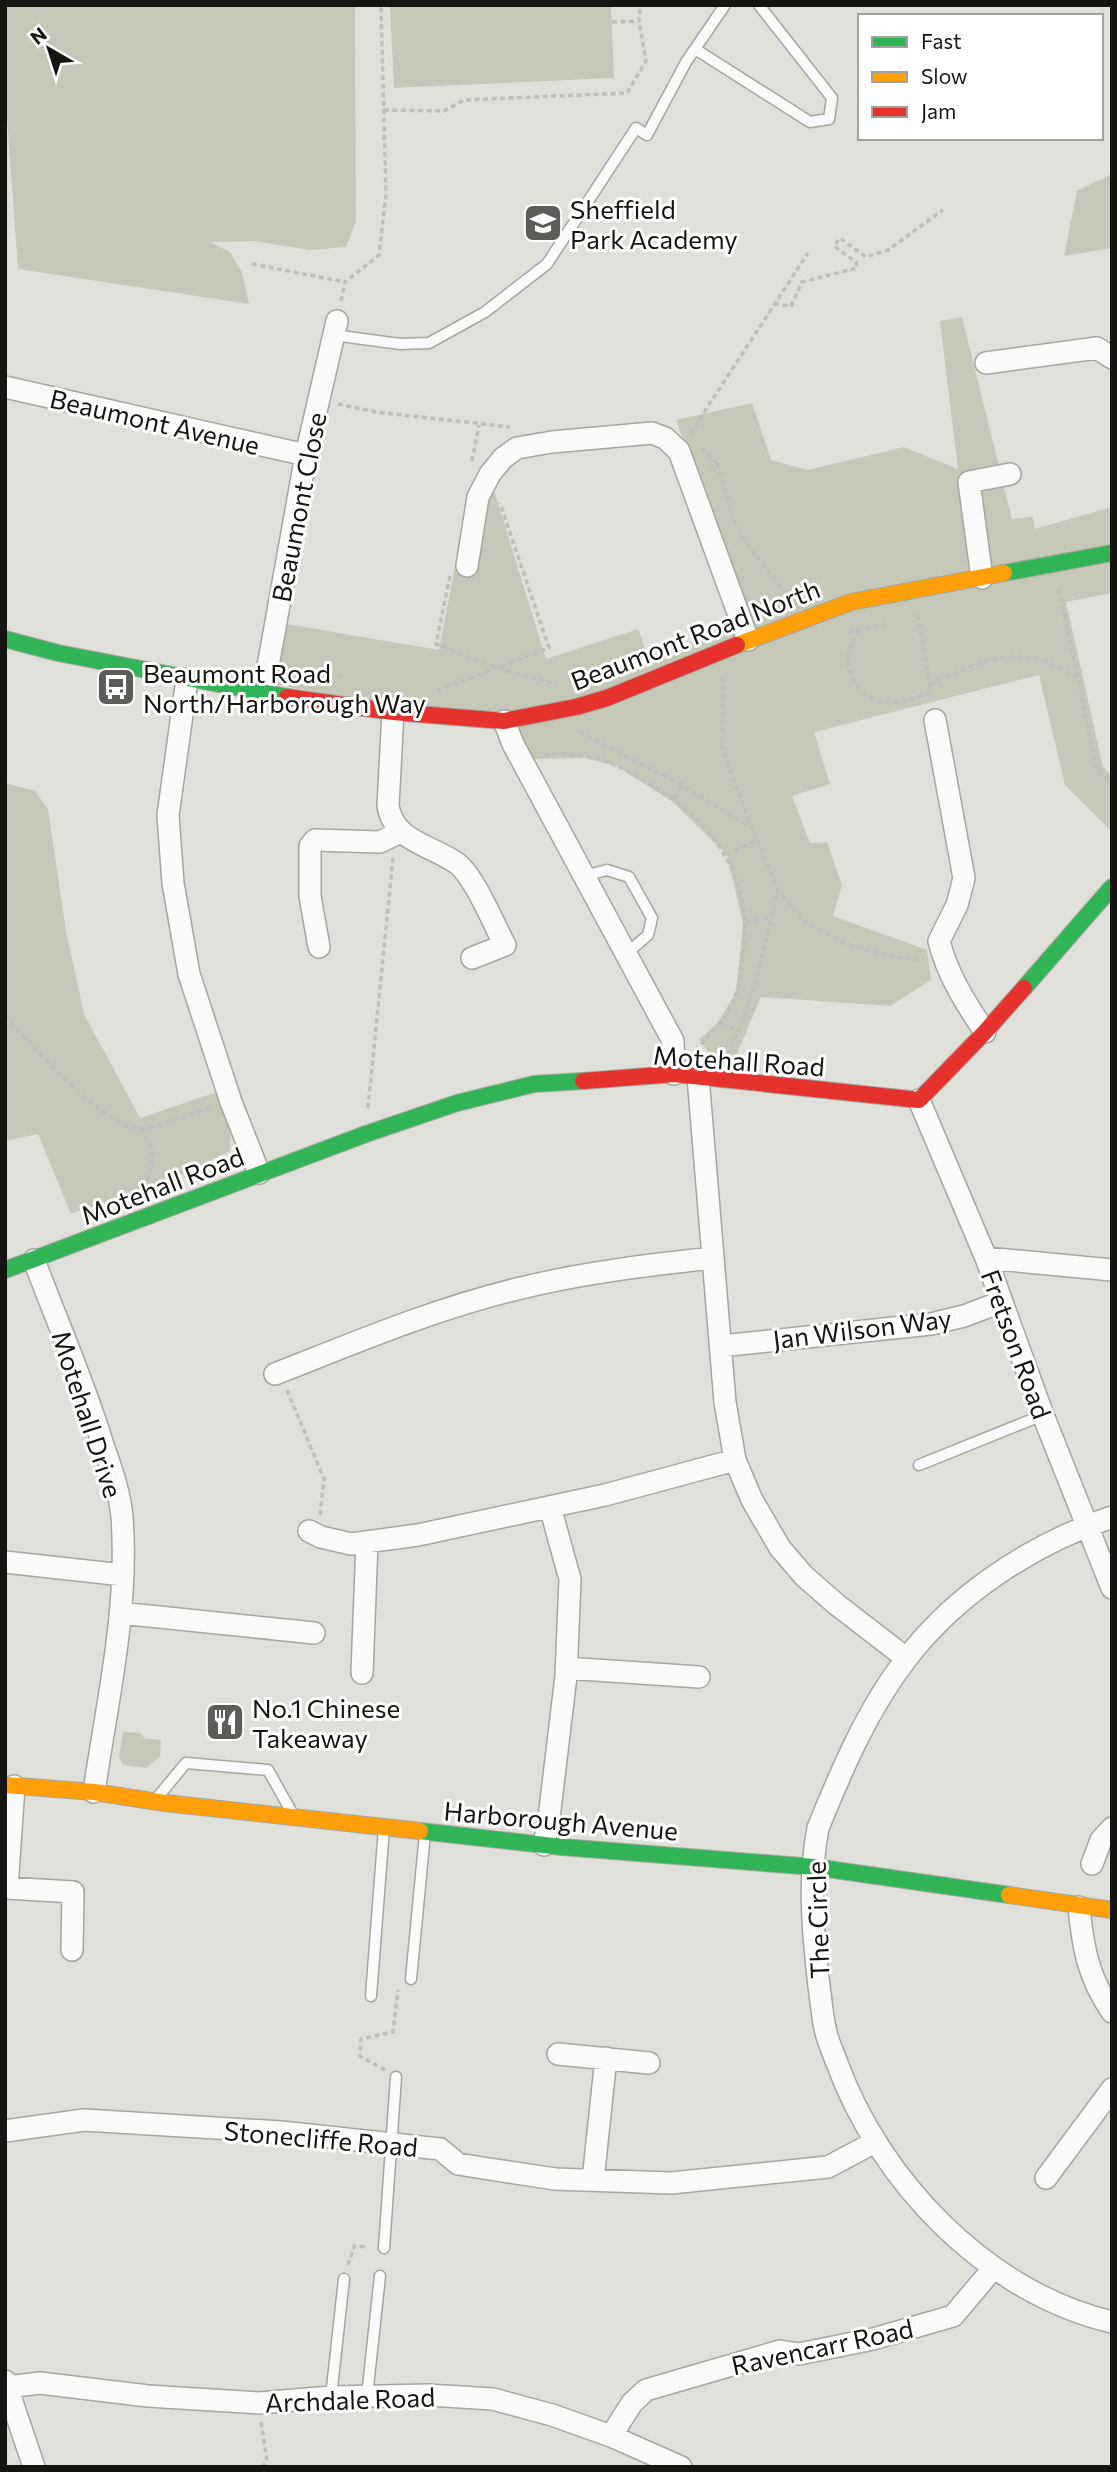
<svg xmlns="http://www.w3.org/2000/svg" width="1117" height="2472" viewBox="0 0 1117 2472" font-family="Commissioner,sans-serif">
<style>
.green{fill:#c6c8b7}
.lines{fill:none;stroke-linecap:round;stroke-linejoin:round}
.lane-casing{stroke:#a5a5a1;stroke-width:13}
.street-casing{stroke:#a5a5a1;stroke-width:24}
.fast-casing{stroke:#a5a5a1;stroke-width:18}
.slow-casing{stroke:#a5a5a1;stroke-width:18}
.jam-casing{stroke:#a5a5a1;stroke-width:18}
.path{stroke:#bebebc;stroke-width:3.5;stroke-dasharray:5 3.5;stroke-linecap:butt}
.lane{stroke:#fafafa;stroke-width:10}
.street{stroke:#fafafa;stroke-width:21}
.fast{stroke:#30b455;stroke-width:16}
.slow{stroke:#ff9f0a;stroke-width:16}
.jam{stroke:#e5322d;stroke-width:16}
.labels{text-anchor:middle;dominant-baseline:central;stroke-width:6;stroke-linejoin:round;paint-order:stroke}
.poi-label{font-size:26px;fill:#151512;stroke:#fff;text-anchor:start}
.street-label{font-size:26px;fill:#151512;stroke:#fff}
</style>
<rect width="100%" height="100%" fill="#e0e0db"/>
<path class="green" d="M5,5H355L356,221L346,247L309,250L254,241L210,242L230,252L242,272L249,304L18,269L5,91Z
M390,5H611L614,78L394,88Z
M1112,174V248L1064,256L1077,191Z
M962,317L1012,519L1033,517L1035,529L1112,507V593L1066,602L1103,767L1112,776V832L1065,785L1039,675L814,732L830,784L792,796L810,843L827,842L842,885L833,916L927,950L931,980L890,1006L761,997L735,1058L708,1051L699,1040L718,1022L736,993L743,923L727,855L673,802L618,767L585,758L530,759L509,723L269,684L281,623L439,650L456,561L492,484L546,659L638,629L649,660L750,617L676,420L752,403L771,460L808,470L904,447L958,469L940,321Z
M5,783L35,791L48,809L66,931L84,1014L140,1118L231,1087L230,1151L179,1176L71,1214L38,1134L5,1141Z
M123,1732L140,1733L144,1738L161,1740L160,1757L146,1768L123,1765L119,1757Z"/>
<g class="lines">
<g class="lane-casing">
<path id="lane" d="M695,49L810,122L829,119L832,98L759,5
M333,335L400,344L429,343L485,312L547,264L636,128L647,135L686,62L725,5
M584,876L607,870L629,877L652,918L648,935L626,954
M919,1465L1043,1415
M156,1799L186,1763L268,1770L291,1811
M411,1979L425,1834
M371,1996L384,1828
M384,2248L396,2077
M367,2396L380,2276
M331,2397L344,2279"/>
</g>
<g class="street-casing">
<path id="street" d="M986,363L1097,348L1112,358
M5,387L306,455
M467,566L478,497L490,474L503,458L517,448L552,442L652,433L665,438L679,451L748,640
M982,578L969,482L1010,474
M187,679L168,815L173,883L189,974L231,1102L259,1173
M263,694L306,455L337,321
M393,712L388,806C394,841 428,844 455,862C473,873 494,925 505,945L472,958
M935,720L964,878L957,905L939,941C947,974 966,1004 985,1032
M504,721L513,744L673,1041L674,1074
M319,947L310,896V846L315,840L380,842L400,832
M698,1077L725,1402L735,1460L752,1500L780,1548L804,1576L836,1604L906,1658
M919,1100L986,1258L1043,1415L1112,1588
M986,1258L1112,1270
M34,1260C57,1322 84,1382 103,1445C111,1468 120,1493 122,1517C129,1609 107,1702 94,1792
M721,1346L931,1324L964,1316L1001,1302
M275,1374C354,1343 434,1309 517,1289C581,1273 648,1265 713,1258
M1112,1517C1034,1543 957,1593 907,1658C868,1708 842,1769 818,1828C808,1879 813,1934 819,1986C821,2000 822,2014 825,2028C827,2040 833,2052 837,2063C880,2181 987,2293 1112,2322
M309,1531L321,1537L351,1544L418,1535L605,1495L735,1460
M5,1562L123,1575
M120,1613L314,1633
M566,1668L699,1677
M362,1673L367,1542
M14,1786L7,1888L73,1892L72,1950
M544,1845L549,1818L566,1676L570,1579L550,1507
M1092,1864L1101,1840L1112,1828
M1079,1907C1083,1948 1088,1977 1112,2012
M558,2054L649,2063
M5,2131L84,2120L281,2132L440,2149L458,2164L489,2169L555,2179L671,2183L828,2167L875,2142
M1046,2178L1112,2089
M593,2180L606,2058
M5,2381L34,2467
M7,2387L40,2383L148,2396L259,2403L331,2397L428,2395L493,2399L552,2415L611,2436L681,2467
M611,2436L632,2403L646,2390L780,2351L799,2354L873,2339L953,2316L986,2277L992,2266"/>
</g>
<g class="fast-casing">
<path id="fast" d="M1004,573L1112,553
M5,639L58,653L287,697
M1024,988L1112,887
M5,1270L366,1134L457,1103L534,1084L583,1081
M420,1831L562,1847L814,1867L1009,1895"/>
</g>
<g class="slow-casing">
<path id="slow" d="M737,645L851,602L1004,573
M5,1785L94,1792L165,1803L420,1831
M1009,1895L1112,1910"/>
</g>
<g class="jam-casing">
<path id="jam" d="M287,697L393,712L504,721L576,707L607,698L737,645
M583,1081L674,1074L919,1100L985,1032L1024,988"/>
</g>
<path class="path" d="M612,22L639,21L640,5
M384,110L444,111L464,100L627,93L646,61L639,21
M252,264L345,282
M341,301L345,282L379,255L386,195L381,5
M774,304L791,306L802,282L857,268L856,262L834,246L840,238L866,257L888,250L943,210
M338,404L376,412L510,427
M690,434L808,253
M702,448L717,464L707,471
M472,461L479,425
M717,464L734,520L742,537L789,598
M450,576L436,644L495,667L558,685
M1059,589L1097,770L1112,783
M918,615L931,693
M859,630C856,636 850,643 849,650C844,669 858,694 876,701C893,707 915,698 931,693
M848,632L889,623
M287,667L341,677
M723,677L722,747L748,818L778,890L805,922L843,943L890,956L923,960
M929,684C985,660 1021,639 1077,678
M437,690L549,648L500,503
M579,732L682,785L750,827
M544,755C562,755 580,753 597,758C616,764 633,774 650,784C717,824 754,880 743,960C741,973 739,989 733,1001C724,1021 709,1036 694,1052
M674,798L682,785
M727,854L757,840
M746,921L772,917
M5,1016C30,1044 103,1126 140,1129C151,1129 199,1112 212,1107
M722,1024L739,1031
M728,1055C752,1003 765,946 778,890
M368,1108L393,858
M140,1129C159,1154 153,1163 144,1191
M287,1390L324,1479L320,1515
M385,2070L360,2056L361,2039L393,2032L398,1990
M348,2265L354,2246L368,2247
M261,2422L267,2461L262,2467"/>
<use href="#lane" class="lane"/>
<use href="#street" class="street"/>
<use href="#fast" class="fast"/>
<use href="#slow" class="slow"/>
<use href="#jam" class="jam"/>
</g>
<defs>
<g id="school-square" transform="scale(2.0125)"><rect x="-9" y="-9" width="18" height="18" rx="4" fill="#5c5c58" stroke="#fff"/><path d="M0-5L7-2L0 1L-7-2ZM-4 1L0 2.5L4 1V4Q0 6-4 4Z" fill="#fff"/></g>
<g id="bus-square" transform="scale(2.0125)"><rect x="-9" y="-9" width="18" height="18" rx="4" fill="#5c5c58" stroke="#fff"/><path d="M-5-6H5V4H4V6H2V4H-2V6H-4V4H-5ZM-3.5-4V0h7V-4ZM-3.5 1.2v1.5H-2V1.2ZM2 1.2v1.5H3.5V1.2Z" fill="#fff"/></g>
<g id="restaurant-square" transform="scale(2.0125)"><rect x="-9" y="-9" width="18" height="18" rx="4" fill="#5c5c58" stroke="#fff"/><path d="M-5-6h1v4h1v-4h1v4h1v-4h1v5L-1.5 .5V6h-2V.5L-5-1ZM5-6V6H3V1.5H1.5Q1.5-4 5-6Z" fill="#fff"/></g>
</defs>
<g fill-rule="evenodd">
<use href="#school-square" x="543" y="223"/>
<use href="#bus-square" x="116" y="687"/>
<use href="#restaurant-square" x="225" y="1722"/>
</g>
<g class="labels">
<g class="poi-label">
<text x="570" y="208">Sheffield<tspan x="570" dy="30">Park Academy</tspan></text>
<text x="143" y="672">Beaumont Road<tspan x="143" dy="30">North/Harborough Way</tspan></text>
<text x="252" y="1707">No.1 Chinese<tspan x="252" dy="30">Takeaway</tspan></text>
</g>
<g class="street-label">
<text transform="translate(155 421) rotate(13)">Beaumont Avenue</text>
<text transform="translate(298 507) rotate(-79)">Beaumont Close</text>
<text transform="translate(695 634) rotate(-21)">Beaumont Road North</text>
<text transform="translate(739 1060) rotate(4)">Motehall Road</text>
<text transform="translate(162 1185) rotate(-21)">Motehall Road</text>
<text transform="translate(862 1328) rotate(-7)">Jan Wilson Way</text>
<text transform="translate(1017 1344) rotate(70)">Fretson Road</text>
<text transform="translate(88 1414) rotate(72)">Motehall Drive</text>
<text transform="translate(561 1820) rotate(5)">Harborough Avenue</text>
<text transform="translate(817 1920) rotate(-92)">The Circle</text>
<text transform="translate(321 2138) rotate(5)">Stonecliffe Road</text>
<text transform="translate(822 2346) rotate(-12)">Ravencarr Road</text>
<text transform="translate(350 2399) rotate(-2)">Archdale Road</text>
</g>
</g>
<rect width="1117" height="2472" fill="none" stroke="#151512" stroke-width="14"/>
<rect x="858" y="14" width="245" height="126" fill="#ffffff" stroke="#a1a1a0" stroke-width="2"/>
<rect x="872" y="37" width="35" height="10" fill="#30b455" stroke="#a1a1a0" stroke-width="2"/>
<text x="921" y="49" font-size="21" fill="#151512">Fast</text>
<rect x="872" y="72" width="35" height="10" fill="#ff9f0a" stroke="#a1a1a0" stroke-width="2"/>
<text x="921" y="84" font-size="21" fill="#151512">Slow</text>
<rect x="872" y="107" width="35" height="10" fill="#e5322d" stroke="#a1a1a0" stroke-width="2"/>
<text x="921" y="119" font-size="21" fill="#151512">Jam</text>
<g transform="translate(49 49) rotate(321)" stroke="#ffffff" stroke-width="5" paint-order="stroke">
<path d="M0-5L12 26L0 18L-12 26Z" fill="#151512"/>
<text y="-10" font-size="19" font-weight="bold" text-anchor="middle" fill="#151512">N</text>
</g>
</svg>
